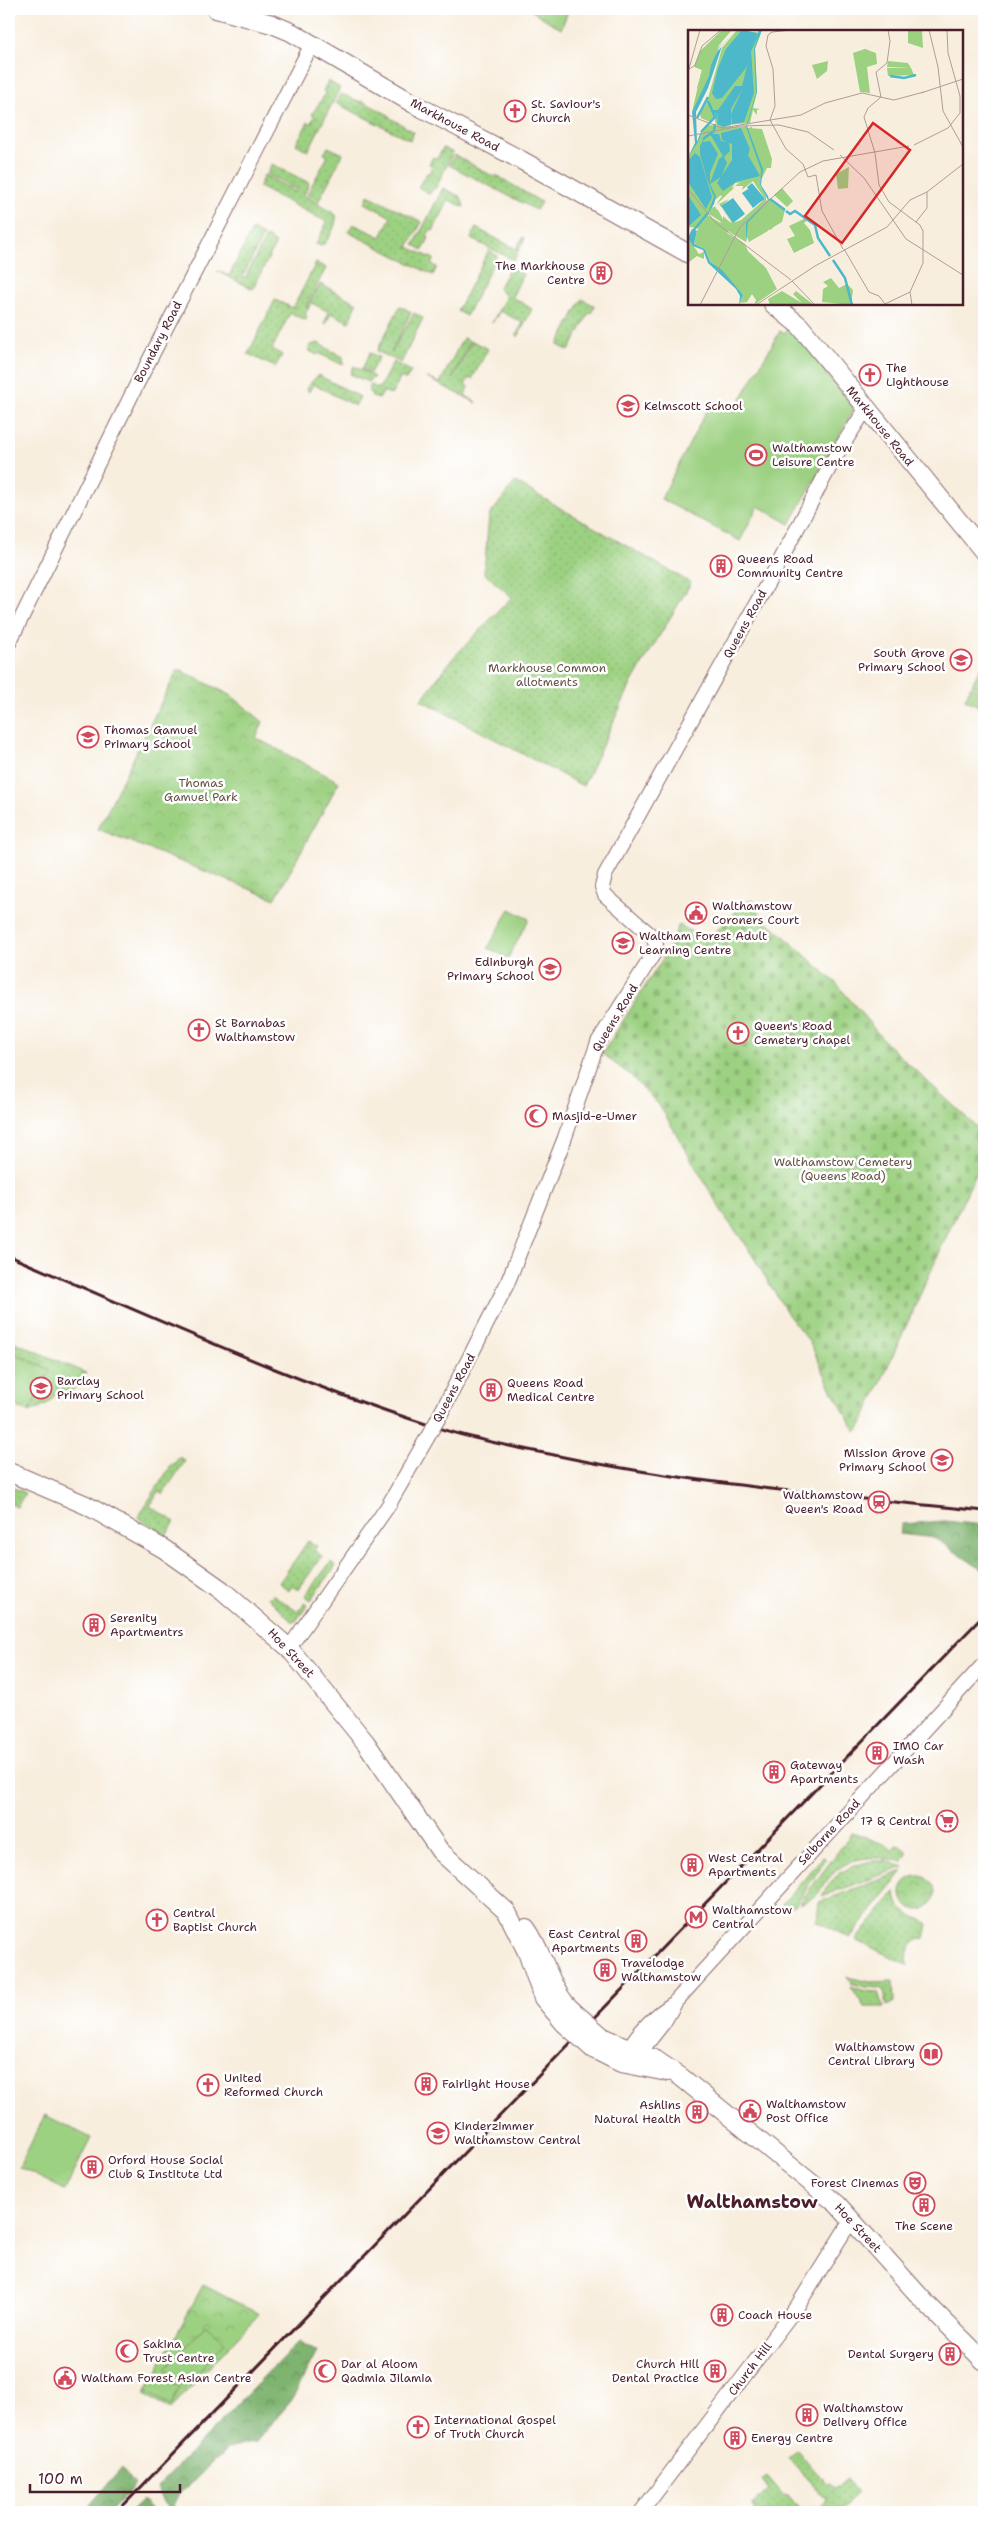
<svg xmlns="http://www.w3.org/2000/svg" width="993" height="2521" viewBox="0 0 993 2521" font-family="'Shantell Sans',sans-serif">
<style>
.grass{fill:url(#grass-dots);stroke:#747856}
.forest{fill:url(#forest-crowns);stroke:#64694e}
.cemetery{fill:url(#cemetery-stones);stroke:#747856}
.park{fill:url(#park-crowns);stroke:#747856}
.pitch{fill:#9dd182;stroke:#747856}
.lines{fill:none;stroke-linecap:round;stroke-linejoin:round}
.minor-casing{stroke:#87676a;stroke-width:16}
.major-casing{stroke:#87676a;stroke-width:20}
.minor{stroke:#fff;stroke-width:14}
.major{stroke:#fff;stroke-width:18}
.rail{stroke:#4a1f2b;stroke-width:3}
.minor-bridge-casing{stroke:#87676a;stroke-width:16;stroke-linecap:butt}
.major-bridge-casing{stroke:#87676a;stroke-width:20;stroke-linecap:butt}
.minor-bridge{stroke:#fff;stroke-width:14}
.major-bridge{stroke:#fff;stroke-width:18}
.labels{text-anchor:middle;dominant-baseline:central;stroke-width:5;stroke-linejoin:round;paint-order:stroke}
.poi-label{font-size:12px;fill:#4a1f2b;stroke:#fff;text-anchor:start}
.street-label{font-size:12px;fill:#4a1f2b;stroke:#fff}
.park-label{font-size:12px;fill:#635445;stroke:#fff}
.district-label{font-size:18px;font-weight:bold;fill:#4a1f2b;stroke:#fff}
.inset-river{fill:none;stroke:#4cb8c9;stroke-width:2.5}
.inset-road{fill:none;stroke:#b29b96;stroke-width:1}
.view{fill:#d62828;fill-opacity:0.15;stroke:#d62828;stroke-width:2.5}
.inset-edge{fill:none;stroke:#4a1f2b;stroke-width:2.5}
</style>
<defs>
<pattern id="grass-dots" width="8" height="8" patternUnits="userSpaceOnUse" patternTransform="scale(1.25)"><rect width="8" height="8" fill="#9dd182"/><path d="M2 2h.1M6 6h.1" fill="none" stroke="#89b370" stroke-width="1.8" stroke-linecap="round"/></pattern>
<pattern id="forest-crowns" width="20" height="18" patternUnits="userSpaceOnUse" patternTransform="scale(1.25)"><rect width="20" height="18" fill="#7eb370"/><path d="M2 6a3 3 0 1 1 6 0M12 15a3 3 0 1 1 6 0" fill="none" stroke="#69915c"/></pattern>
<pattern id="cemetery-stones" width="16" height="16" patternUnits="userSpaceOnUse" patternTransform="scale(1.25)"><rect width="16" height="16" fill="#9dd182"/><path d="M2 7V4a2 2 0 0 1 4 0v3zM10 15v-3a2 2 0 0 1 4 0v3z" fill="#89b370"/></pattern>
<pattern id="park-crowns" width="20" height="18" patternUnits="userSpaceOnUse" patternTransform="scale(1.25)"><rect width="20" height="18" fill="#9dd182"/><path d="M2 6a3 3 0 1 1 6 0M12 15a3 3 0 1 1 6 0" fill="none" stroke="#89b370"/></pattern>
</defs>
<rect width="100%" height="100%" fill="#fff"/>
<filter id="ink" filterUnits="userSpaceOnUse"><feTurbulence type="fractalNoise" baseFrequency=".02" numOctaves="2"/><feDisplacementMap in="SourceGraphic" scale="10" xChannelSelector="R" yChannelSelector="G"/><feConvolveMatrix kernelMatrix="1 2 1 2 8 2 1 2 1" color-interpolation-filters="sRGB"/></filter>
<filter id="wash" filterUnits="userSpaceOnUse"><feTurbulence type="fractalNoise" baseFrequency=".0096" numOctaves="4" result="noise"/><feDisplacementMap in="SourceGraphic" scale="20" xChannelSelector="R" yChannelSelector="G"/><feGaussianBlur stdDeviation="1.12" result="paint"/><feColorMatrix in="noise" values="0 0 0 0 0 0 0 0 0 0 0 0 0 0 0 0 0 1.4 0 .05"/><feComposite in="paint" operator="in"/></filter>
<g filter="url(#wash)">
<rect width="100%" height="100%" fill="#f8eede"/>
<path class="grass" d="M328,81L340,88L308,151L296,144L308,122L311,123L315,116L312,114L326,93L323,91Z
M341,94L361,102L362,101L389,115V117L414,132L410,140L336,103Z
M328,147L343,154L318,202L307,194L328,156L324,154Z
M443,148L453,153L435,189L433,188L430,194L418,187L427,173H429L433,166L429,164L433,157L437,159Z
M455,155L494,177L496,175L541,202L536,210L449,165Z
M272,164L309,183L304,195L336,215C338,223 328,242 321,246L316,244L327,222L259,187L264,175L296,192L297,190L267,174Z
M443,188L461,197L464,207L449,200L433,231L430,230L427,236L429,238L423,250L414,245Z
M368,195L422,222L408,247L434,259L431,264L437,267L433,275L348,232L353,224L381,237L391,217L365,203Z
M476,228L516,249L523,237L525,238L514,260L471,239Z
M252,230L263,236L243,276L245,278L266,237L276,243L253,289L217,271L229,276Z
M489,250L497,256L466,316L457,311Z
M316,263L326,268L306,306L307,307L320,284L357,303L349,322L331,313L326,324L324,323L329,312L312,303L305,313L307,317L306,320L290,313L272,349L282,355L275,367L248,354L275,300L293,308Z
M510,267L523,274L512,297L532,309L518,337L516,335L523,323L500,311L492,323L506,296L498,289Z
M582,299L595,306L591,313H589L569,351L558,345Z
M400,306L411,312L391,353L414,313L423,318L401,363L377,351Z
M463,338L470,341L452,379L472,341L488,349L472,379L469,378L465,385L468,387L465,395L477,403L427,378L440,383Z
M318,343L343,357V365L318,353L317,355L308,350L311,345Z
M370,353L379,357L370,373L362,369Z
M393,362L411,371L406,380L401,377L391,395L384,391L379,399L373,397L368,390L371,385L377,388L380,387Z
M354,366L374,377L368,382L350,374Z
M318,375L360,397L355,406L313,384L309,392L306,388Z
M515,482L691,583L633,680L583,786L421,700L453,658L512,597L484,573L489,516Z
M10,1340L86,1373L71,1392L60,1389L47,1404L29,1412L49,1370L9,1351Z
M179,1457L185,1461L163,1494L159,1491L150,1506L175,1522L166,1535L138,1517L172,1464L174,1465Z
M9,1486L25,1493L17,1507L9,1503Z
M308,1541L317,1546L314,1550L322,1556L298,1590L292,1585L289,1590L279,1583Z
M331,1562L336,1566L311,1600L305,1595Z
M272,1594L298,1612L305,1602L308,1605L296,1621L292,1622L268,1598Z
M852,1833L884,1844L892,1850L897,1844L908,1852L902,1862C877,1855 848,1855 830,1877C816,1893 821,1897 799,1904Z
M823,1857L826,1859L795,1906L783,1910L781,1906Z
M873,1861H886L904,1867L822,1896C832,1874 850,1865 873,1861Z
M903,1871L850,1938L817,1921L819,1902Z
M895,1892C896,1912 909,1914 925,1921L928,1924L925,1938C910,1941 905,1951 908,1965L856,1940Z
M847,1977L870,1982L893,1981L894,2002L887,2006L884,1991L880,1988L865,1987L851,1983Z
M851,1986L865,1991L879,1992L884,2007H864Z
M798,2450L827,2485L829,2484L834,2489L847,2478L858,2493L837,2512H809L816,2506L818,2509L828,2500L788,2458Z
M767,2476L785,2497L787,2495L802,2512H756L753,2504L769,2490L762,2480Z"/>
<path class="forest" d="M945,1521L984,1525V1571L935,1538L899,1534L902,1524Z
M299,2341L317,2352L291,2401L256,2442L228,2449L179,2494L170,2512L156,2488Z
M122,2468L135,2485L110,2512H84Z
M143,2500L153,2512H130Z"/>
<path class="cemetery" d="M753,900L758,913L836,983L886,1043L984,1134V1163L973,1180L953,1222L861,1426L856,1432L833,1392L809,1341L789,1316L746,1245L725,1217L660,1106L629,1074L602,1054L667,952L679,925L707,940L743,904Z"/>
<path class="park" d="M529,9H569L561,29Z
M178,669L232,696L263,722L256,738L339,782L275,899L98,829Z
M901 1893a17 17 0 1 1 34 0a17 17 0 1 1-34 0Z
M203,2285L259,2314L171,2408L144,2395Z"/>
<path class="pitch" d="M790,325L854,409L790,524L758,506L740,541L661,499L712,400L734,411L780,331L785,333Z
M980,669L984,672V691L972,684Z
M971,686L984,693V709L965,699Z
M510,909L529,919L508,958L488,948Z
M9,1351L50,1370L29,1412L9,1403Z
M45,2115L91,2138L65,2190L19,2167Z
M205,2325L225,2342L185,2386L166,2369Z
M155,2374L180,2387L171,2405L146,2392Z"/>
</g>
<g filter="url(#ink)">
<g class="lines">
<g class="minor-casing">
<path id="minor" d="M9,643L137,384L312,44
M438,1419L507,1284L564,1140L598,1042L654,953L656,945L653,937L605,895L602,887L605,875L780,561L836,455L866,409
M289,1648L388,1506L427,1438
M624,2057C635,2035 651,2018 671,2005
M634,2060L664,2022L676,2001L984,1664
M641,2512L798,2305L852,2219"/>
</g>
<g class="major-casing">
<path id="major" d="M216,9L272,24L291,32L414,104L521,160L689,254
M773,304L800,326L984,552
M9,1472L86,1505L164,1549L222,1590L289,1648L366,1743L440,1851L507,1912L527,1952L543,1998L564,2023
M526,1928C546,1955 548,1990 574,2012
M603,2037L656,2060L681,2077L837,2204L923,2300L984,2361
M593,2049L621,2063L667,2072"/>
</g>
<use href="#minor" class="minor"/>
<use href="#major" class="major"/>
<path class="rail" d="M9,1256C151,1316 298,1385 445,1430C481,1441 518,1448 554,1455C696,1485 840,1496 984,1511
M117,2512L984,1615"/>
<g class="minor-bridge-casing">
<path id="minor-bridge" d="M427,1438L438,1419"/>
</g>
<g class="major-bridge-casing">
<path id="major-bridge" d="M574,2012L603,2037
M564,2023L593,2049"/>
</g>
<use href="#minor-bridge" class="minor-bridge"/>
<use href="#major-bridge" class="major-bridge"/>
</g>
</g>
<defs>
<g id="church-ring" transform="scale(1.125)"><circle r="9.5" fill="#fff" stroke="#d1495b" stroke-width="1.5"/><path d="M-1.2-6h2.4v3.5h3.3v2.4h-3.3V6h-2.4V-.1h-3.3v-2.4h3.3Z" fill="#d1495b"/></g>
<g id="building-ring" transform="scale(1.125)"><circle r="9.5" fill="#fff" stroke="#d1495b" stroke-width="1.5"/><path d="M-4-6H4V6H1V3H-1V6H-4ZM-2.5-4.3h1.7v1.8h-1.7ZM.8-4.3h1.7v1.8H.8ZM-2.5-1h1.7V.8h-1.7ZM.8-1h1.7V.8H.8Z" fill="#d1495b"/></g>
<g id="school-ring" transform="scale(1.125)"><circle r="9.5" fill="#fff" stroke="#d1495b" stroke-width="1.5"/><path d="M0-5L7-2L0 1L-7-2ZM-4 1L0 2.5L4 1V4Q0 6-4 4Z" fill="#d1495b"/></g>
<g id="stadium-ring" transform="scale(1.125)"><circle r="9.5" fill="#fff" stroke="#d1495b" stroke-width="1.5"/><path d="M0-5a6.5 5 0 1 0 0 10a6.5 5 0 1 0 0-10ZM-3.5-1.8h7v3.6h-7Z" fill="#d1495b"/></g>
<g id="civic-ring" transform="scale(1.125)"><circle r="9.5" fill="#fff" stroke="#d1495b" stroke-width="1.5"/><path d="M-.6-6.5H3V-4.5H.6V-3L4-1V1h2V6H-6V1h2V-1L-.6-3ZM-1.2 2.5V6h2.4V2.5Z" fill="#d1495b"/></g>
<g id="university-ring" transform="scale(1.125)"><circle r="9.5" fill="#fff" stroke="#d1495b" stroke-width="1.5"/><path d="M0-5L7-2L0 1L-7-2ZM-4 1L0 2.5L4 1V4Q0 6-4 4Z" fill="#d1495b"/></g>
<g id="mosque-ring" transform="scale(1.125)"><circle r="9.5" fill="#fff" stroke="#d1495b" stroke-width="1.5"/><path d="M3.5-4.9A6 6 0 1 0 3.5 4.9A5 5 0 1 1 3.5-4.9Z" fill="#d1495b"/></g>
<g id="station-ring" transform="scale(1.125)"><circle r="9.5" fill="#fff" stroke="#d1495b" stroke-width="1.5"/><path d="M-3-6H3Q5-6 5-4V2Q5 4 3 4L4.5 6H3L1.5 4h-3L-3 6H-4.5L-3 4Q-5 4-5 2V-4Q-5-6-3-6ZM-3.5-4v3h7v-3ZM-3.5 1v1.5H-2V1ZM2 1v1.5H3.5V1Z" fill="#d1495b"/></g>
<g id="supermarket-ring" transform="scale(1.125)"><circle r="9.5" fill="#fff" stroke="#d1495b" stroke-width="1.5"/><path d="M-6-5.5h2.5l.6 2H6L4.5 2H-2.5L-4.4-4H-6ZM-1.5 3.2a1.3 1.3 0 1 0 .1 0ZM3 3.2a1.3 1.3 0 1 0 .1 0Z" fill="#d1495b"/></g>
<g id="metro-ring" transform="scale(1.125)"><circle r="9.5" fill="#fff" stroke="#d1495b" stroke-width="1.5"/><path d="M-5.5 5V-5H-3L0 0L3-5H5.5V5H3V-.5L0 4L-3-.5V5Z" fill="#d1495b"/></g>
<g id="library-ring" transform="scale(1.125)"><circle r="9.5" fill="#fff" stroke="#d1495b" stroke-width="1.5"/><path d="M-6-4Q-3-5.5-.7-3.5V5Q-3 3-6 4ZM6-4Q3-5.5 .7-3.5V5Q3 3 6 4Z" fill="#d1495b"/></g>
<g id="theatre-ring" transform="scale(1.125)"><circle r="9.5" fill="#fff" stroke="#d1495b" stroke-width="1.5"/><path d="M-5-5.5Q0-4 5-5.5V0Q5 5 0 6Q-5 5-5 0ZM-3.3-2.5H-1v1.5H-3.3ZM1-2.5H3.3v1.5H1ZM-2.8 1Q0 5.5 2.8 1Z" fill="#d1495b"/></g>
</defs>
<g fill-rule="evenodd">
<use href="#church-ring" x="515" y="111"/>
<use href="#building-ring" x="601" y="273"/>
<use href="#church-ring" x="870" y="375"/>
<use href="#school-ring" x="628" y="406"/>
<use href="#stadium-ring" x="756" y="455"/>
<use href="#building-ring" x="721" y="566"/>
<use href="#school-ring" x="961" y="660"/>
<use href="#school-ring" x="88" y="737"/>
<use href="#civic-ring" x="696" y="913"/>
<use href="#university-ring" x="623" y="943"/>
<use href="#school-ring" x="550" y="969"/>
<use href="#church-ring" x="199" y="1030"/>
<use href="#church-ring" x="738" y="1033"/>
<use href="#mosque-ring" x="536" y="1116"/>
<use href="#school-ring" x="41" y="1388"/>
<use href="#building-ring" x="491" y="1390"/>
<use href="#school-ring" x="942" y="1460"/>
<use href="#station-ring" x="879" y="1502"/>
<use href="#building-ring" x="94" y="1625"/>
<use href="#building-ring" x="877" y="1753"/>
<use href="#building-ring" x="774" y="1772"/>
<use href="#supermarket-ring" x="947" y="1821"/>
<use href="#building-ring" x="692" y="1865"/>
<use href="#metro-ring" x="696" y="1917"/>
<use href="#church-ring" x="157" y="1920"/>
<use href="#building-ring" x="636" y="1941"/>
<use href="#building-ring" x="605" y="1970"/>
<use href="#library-ring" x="931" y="2054"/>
<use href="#building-ring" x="426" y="2084"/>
<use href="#church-ring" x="208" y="2085"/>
<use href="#civic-ring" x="750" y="2111"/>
<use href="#building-ring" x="697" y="2112"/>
<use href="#school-ring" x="438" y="2133"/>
<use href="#building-ring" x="92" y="2167"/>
<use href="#theatre-ring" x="915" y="2183"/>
<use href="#building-ring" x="924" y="2205"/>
<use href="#building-ring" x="722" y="2315"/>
<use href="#mosque-ring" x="127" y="2351"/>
<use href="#building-ring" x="950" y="2354"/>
<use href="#mosque-ring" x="325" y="2371"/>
<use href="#building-ring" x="715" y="2371"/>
<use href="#civic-ring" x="65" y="2378"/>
<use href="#building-ring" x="807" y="2415"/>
<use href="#church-ring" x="418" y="2427"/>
<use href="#building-ring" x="735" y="2438"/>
</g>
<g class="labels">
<g class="poi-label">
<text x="531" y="104">St. Saviour's<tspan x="531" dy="14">Church</tspan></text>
<text x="585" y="266" text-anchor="end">The Markhouse<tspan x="585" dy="14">Centre</tspan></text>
<text x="886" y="368">The<tspan x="886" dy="14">Lighthouse</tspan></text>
<text x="644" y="406">Kelmscott School</text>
<text x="772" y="448">Walthamstow<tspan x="772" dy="14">Leisure Centre</tspan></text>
<text x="737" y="559">Queens Road<tspan x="737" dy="14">Community Centre</tspan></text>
<text x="945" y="653" text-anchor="end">South Grove<tspan x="945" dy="14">Primary School</tspan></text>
<text x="104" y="730">Thomas Gamuel<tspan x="104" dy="14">Primary School</tspan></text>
<text x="712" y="906">Walthamstow<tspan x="712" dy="14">Coroners Court</tspan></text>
<text x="639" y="936">Waltham Forest Adult<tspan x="639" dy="14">Learning Centre</tspan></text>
<text x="534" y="962" text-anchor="end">Edinburgh<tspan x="534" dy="14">Primary School</tspan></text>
<text x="215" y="1023">St Barnabas<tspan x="215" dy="14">Walthamstow</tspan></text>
<text x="754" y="1026">Queen's Road<tspan x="754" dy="14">Cemetery chapel</tspan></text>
<text x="552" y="1116">Masjid-e-Umer</text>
<text x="57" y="1381">Barclay<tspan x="57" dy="14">Primary School</tspan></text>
<text x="507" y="1383">Queens Road<tspan x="507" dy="14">Medical Centre</tspan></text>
<text x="926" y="1453" text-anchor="end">Mission Grove<tspan x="926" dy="14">Primary School</tspan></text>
<text x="863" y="1495" text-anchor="end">Walthamstow<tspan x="863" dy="14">Queen's Road</tspan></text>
<text x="110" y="1618">Serenity<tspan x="110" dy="14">Apartmentrs</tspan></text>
<text x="893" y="1746">IMO Car<tspan x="893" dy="14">Wash</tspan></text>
<text x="790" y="1765">Gateway<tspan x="790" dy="14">Apartments</tspan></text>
<text x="931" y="1821" text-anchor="end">17 &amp; Central</text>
<text x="708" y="1858">West Central<tspan x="708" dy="14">Apartments</tspan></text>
<text x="712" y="1910">Walthamstow<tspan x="712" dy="14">Central</tspan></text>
<text x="173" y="1913">Central<tspan x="173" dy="14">Baptist Church</tspan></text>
<text x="620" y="1934" text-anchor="end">East Central<tspan x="620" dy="14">Apartments</tspan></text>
<text x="621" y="1963">Travelodge<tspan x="621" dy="14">Walthamstow</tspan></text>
<text x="915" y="2047" text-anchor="end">Walthamstow<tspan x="915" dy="14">Central Library</tspan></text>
<text x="224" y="2078">United<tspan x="224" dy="14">Reformed Church</tspan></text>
<text x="442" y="2084">Fairlight House</text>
<text x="766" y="2104">Walthamstow<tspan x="766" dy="14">Post Office</tspan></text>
<text x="681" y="2105" text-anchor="end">Ashlins<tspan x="681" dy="14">Natural Health</tspan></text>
<text x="454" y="2126">Kinderzimmer<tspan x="454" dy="14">Walthamstow Central</tspan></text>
<text x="108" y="2160">Orford House Social<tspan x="108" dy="14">Club &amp; Institute Ltd</tspan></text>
<text x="899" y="2183" text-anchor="end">Forest Cinemas</text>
<text x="924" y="2226" text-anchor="middle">The Scene</text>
<text x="738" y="2315">Coach House</text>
<text x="143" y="2344">Sakina<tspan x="143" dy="14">Trust Centre</tspan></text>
<text x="934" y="2354" text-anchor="end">Dental Surgery</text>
<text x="341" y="2364">Dar al Aloom<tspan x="341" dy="14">Qadmia Jilamia</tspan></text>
<text x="699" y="2364" text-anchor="end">Church Hill<tspan x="699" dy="14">Dental Practice</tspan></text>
<text x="81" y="2378">Waltham Forest Asian Centre</text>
<text x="823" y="2408">Walthamstow<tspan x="823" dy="14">Delivery Office</tspan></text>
<text x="434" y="2420">International Gospel<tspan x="434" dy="14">of Truth Church</tspan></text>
<text x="751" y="2438">Energy Centre</text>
</g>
<g class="street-label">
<text transform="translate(455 125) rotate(28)">Markhouse Road</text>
<text transform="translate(158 342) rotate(-63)">Boundary Road</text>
<text transform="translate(880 426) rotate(51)">Markhouse Road</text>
<text transform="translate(745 624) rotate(-61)">Queens Road</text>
<text transform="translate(615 1018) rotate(-59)">Queens Road</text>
<text transform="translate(454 1388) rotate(-62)">Queens Road</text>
<text transform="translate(291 1653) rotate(47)">Hoe Street</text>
<text transform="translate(829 1832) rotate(-47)">Selborne Road</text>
<text transform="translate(858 2228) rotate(47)">Hoe Street</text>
<text transform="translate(750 2369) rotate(-53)">Church Hill</text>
</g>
<g class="park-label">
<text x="547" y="668">Markhouse Common<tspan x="547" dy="14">allotments</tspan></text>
<text x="201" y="783">Thomas<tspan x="201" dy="14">Gamuel Park</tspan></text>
<text x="843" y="1162">Walthamstow Cemetery<tspan x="843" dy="14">(Queens Road)</tspan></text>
</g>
<g class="district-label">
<text x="752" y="2202">Walthamstow</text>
</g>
</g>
<g transform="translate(688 30)">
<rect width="275" height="275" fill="#f8eede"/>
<path d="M32,12L21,48L4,82L14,39ZM140,31L139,41L129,49L124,35ZM58,96L73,140L72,155L78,166V171L80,170L59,193L58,212L41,202L47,203L46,194L44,193L31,174L41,169L33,177L45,193L53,190L77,169L65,151L54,160L55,156H47L52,152L47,153L44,158L47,157L28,175L34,166L25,162L26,173L19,185L33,193L28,181L23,180L27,176L35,193V186L44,194H40L44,198L39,203L57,214L61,224L76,236L66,243L53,221L74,260L67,268L64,264L59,269L24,232L18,218L8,213L7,209L15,212L19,203L24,206L13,197L19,186L10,193L0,197L13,185L0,165V152L16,179L24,171L12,127L7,123L0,131L10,117L14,103L17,107L21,104L13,122L22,152V147L24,150L23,160L30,163L27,154L32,149L29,154L35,161L48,152L72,146L60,125L50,129L41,130L39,138L33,149L43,118L44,129L60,125L62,119L53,98L22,103ZM118,188L121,189L116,193L122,200L126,213L106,223L99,209L107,206L101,196Z" fill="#9dd182"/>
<path d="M161,137L160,158L150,159L148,144Z" fill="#9dd182"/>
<path d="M34,0H44L31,15L4,85L14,40L6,37L12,21ZM14,40L21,41L13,62L9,58ZM49,0L73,3L67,19L69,62L65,78L72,79L69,80V85L65,80L62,93L29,96L27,87L22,92L13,88L12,83L19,72L34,18ZM191,14L177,19L188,23L189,34L179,37L182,63L172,62L165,23ZM200,31L220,33L223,38L199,37ZM19,95L74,99L84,129L83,138H79L74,148L47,153L27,170L24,177L30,180L37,193L55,192L47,204L38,200V195L21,184L18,186L33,208V235L46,208L78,238L89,259L66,275L68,270L64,264L59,272L52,273L55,265L50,258L22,232L17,219L6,214L10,198L0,197V127ZM94,158L105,171L99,177L86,165ZM82,168L85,173L97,180L94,192L61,212L58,205L60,193ZM0,208L11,224L16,222V229L9,226L0,233ZM143,248L151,258L159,254L165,260L163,275L134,272L135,259L140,256L135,252ZM94,261L114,273L105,264L108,261L126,275H82L80,269Z" fill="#9dd182" fill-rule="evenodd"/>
<path d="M234,0L235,18L220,13V1ZM199,38H223L226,45L200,46ZM64,97L66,104L75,103L76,110H67L74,116L78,114L80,121L74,123L81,137L76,138L69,125L73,123L69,124L66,118L70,116L64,112L60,98ZM77,179L85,198L82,200L78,192L74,195L80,201L69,207L65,201L68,207L65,209L61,199L73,193L67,191L63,197L60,195L69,187L72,191L69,185L72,183L77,191L73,181Z" fill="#9dd182"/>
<path d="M34,0L35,9L30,21L48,0L34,16L20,58L8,82L9,112L12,104L15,101L10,112L0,127L7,113L4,82L21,46L23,35L35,9ZM54,0L69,3L58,38L34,68L28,69L24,63L30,38L38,19ZM71,0H74L67,18L69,62L59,96L75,139L73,155L80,166L81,170L60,193L58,213V193L80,170L72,155L73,140L58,97L68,63L66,18L71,5L63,21L66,63L56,92L44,94L43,84L55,58L43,79V95L35,97L29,94L30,82L27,95L28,82L26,87L24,80H30L47,56H54L64,16ZM53,98L62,119L60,125L72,146L48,152L35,161L29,153L44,130V114L34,110L33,103ZM22,104H31L33,111L41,112L42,121L36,127L39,133L33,147L22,154L28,166L26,174L19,185L26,167L19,149L12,124V116L17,106L15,112L22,111L30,124L22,143V153L31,129L35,126ZM7,123L12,127L24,167L18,179L0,152V131ZM64,153L77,169L71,173L62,162L71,173L65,178L54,163L60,159L62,162L59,157ZM0,165L13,185L2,195L0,194ZM45,168L57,184L45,193L33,176ZM4,199L9,201L6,214L17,219L22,232L34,240L55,265L51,275L52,266L48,259L20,233L15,220L5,216L0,208Z" fill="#4cb8c9"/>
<path class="inset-river" d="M202,46L216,48L228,45M9,88L20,67M13,102L27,87L20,71M15,109L26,101L27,94M82,169L97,180M98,181L102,184L107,181L127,195L130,208L142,226M5,201L20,183M145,230L157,248L164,275"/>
<path class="inset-road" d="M103,0L84,2L80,5L78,16L85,39L87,76L82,90L98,119L115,134L120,147L128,145M200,0L202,11L199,33L188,42L193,67L180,78L176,87L187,123L191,155L201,172L232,195L235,201V233L222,262L224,275M241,0L250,37L255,81L275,117V130M0,40L7,35L14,16L33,0M0,42L12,0M233,63L275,49M0,85L34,98L113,85L137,73L174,63L206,70L236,62M0,106L53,96L91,95L120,102L146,120M226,115L260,98L272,83V66L260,23L259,0M152,125L176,148L218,209L275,245M128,145L134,181L155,219M0,159L27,192L103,250M228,192L239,178V162M156,219L181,262L191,266L197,274L222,262M104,251L127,275M12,275L52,197L112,142L135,131L221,116M68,275L127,236L199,197L222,170L239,162L275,134"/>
<path class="view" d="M185,93L222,120L154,213L117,186Z"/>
<rect width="275" height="275" class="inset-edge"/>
</g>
<rect width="993" height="2521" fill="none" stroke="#fff" stroke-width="30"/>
<path d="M30 2484v8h150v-8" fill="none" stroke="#4a1f2b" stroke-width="2.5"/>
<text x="38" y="2484" font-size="15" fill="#4a1f2b" stroke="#ffffff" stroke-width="4" paint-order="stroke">100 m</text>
</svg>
